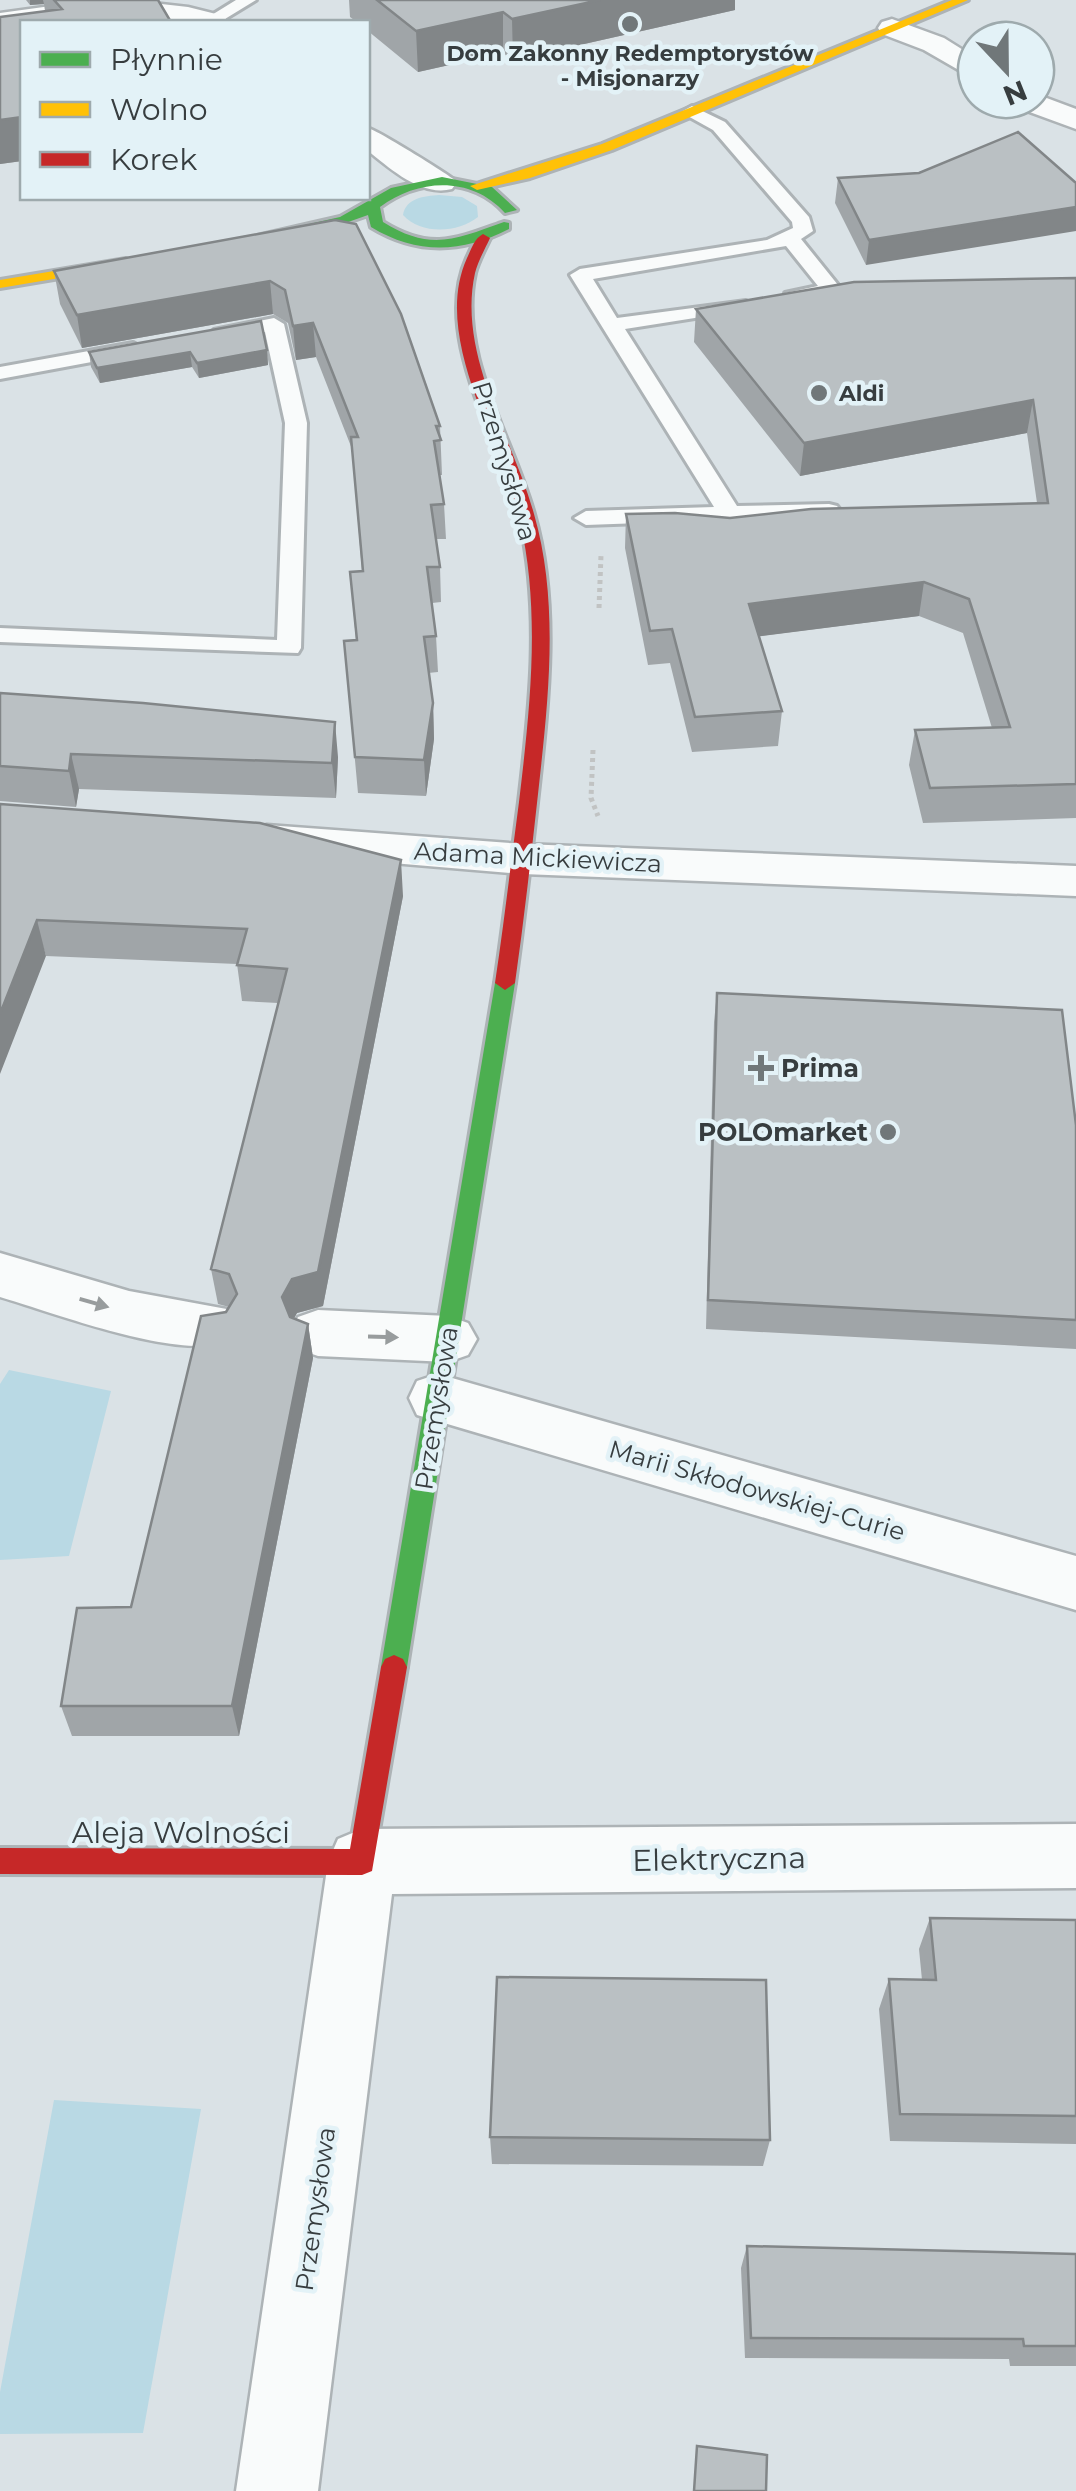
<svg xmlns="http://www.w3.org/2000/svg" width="1076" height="2491" viewBox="0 0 1076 2491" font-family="Montserrat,sans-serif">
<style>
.green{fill:#b9d9e4}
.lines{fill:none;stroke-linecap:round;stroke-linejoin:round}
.lane-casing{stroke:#adb3b6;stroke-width:6}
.street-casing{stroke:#adb3b6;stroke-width:5}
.fast-casing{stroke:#adb3b6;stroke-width:6}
.slow-casing{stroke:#adb3b6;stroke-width:6}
.jam-casing{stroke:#adb3b6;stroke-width:6}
.path{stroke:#c1c3c3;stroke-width:5;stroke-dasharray:4 4;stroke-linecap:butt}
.lane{fill:#f9fbfb;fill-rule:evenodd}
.street{fill:#f9fbfb;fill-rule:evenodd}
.fast{fill:#4caf50;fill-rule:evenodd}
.slow{fill:#ffc107;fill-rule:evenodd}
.jam{fill:#c62828;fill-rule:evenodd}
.wall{fill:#a0a5a8}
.shaded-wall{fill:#828688}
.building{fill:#bac0c3;stroke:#828688;stroke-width:2.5}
.oneway{fill:#989c9d}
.poi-dot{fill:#707779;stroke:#e3f2f7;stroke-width:4}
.labels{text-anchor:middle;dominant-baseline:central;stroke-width:9;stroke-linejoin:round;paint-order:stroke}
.far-poi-label{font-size:22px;font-weight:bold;fill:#373d3f;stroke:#e3f2f7}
.street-label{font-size:25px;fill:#373d3f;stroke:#e3f2f7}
.poi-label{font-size:25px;font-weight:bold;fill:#373d3f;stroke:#e3f2f7;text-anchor:start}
.near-street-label{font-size:30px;fill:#373d3f;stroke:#e3f2f7}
</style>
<rect width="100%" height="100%" fill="#dae2e6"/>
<path class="green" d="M439,195L462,197L477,206L478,217C458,233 421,235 403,215C406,198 424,196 439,195Z
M9,1370L111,1391L69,1556L0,1560V1384Z
M54,2100L201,2109L143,2433L0,2434V2392Z"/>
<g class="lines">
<g class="lane-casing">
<path id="lane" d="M236,0H256L220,22L202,21Z
M692,106L725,122L809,217L813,231L801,239L842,290L832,296L785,301V293L818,286L786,246L593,279L617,318L746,301V309L739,311L625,329L737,506L829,504L837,506L841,511L837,516L586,525L574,518L586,511L714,507L570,275L580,269L767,240L793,228L792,222L713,130L686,115L683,111Z
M274,318L284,324L307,423L301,648L298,653L0,642V628L277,640L285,423L265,332L221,340L211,334L214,330Z
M133,343L144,349L140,353L0,379V367Z"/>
</g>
<g class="street-casing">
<path id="street" d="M135,1L188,7L224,16L228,22L135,18L22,22V27L0,31V13L80,2Z
M892,19L944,38L976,58V80L924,50L882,34L878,28L882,22Z
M1036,94L1076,109V129L1013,106L1009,100H1036Z
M368,128C377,130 453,177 457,182L452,189C421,197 391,169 368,151Z
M267,825L523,844L1076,866V896L523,874L251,851L244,840L251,829Z
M0,1253L129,1291L232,1310L240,1326L232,1342C176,1360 58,1314 0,1297Z
M318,1310L448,1316L468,1323L477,1339L468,1355L448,1362L318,1356L298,1349L290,1333L298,1317Z
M438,1374L1076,1556V1610L417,1415L409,1398L417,1381Z
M1076,1824V1888L392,1894L318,2491H236L328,1862L338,1839L362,1829Z"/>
</g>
<g class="fast-casing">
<path id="fast" d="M442,177L492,187L517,210L505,213C472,176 419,178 380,207L383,222C431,252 456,239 504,222L509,223V229C462,253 417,255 371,227L368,215L334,227L264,240L257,236L340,217L391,188Z
M505,976L515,983L407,1667L403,1675L394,1679L385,1675L381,1667L495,983Z"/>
</g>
<g class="slow-casing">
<path id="slow" d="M952,0H968L612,150L530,178L477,190L470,186L602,144Z
M126,259L133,263L131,266L0,288V280Z"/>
</g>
<g class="jam-casing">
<path id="jam" d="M483,234L490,238C485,249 478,261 475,273C457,355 513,438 534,514C560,604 548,703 538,794C531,857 524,920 515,983L505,990L495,983C504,923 511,862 519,802C530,709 541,613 520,521C502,442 431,338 467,258C472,248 474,239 483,234Z
M394,1655L403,1659L407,1667L372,1871L362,1875L0,1874V1848L350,1849L381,1667L385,1659Z"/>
</g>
<path class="path" d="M599,608L601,555
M593,750L591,798L598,816"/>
<use href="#lane" class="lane"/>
<use href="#street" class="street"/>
<use href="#fast" class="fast"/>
<use href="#slow" class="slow"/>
<use href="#jam" class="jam"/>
</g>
<path class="wall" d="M26,0H158L22,22V161L0,164V17L45,11L44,4L30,5Z
M349,0H735V10L513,60L503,53L418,72L368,31V22H357L350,17Z
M919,173L866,265L835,203L838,178Z
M335,220L440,426L442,475H440L444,504L446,539H436L440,567L441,602L432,603L436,636L438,672L428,673L433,703L434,739L426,796L358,793L344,641L356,640L350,572L362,571L352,449L316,357L296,360L288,323L273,314L82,348L60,304L54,271Z
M1076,278V818L923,823L909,765L915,730L992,728L963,633L919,616L759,636L782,711L778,746L692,752L670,663L648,665L625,548L626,514L730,518L1037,503L1027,433L800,476L694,342L696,309Z
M267,350L268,365L199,378L192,367L100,383L91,367L89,352Z
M0,693L338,757L336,798L79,789L76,807L0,801Z
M0,804L403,896L323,1306L297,1313L294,1318L308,1324L313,1358L239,1736H72L61,1706L131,1607L226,1312L229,1307L218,1304L211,1269L278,1003L242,1001L237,964L46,956Z
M717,993L1076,1125V1349L706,1329L714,1022Z
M930,1918L1076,1920V2144L890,2141L879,2009L889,1979L922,1980L919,1949Z
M490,2137L770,2140L763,2166L492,2164Z
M747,2246L1076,2254V2366H1010L1009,2359L745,2358L741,2268Z"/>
<path class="shaded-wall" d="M30,0H43L44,4L30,5Z
M600,0H735V10L513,60L512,19Z
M503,12V53L418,72L416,31Z
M22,117V161L0,164V120Z
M1076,207V231L866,265L869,240Z
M270,281L273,314L82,348L77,315Z
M313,323L316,357L296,360L293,326Z
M267,350L268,365L199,378L197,363Z
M190,352L192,367L100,383L97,368Z
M1033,400L1027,433L800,476L804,443Z
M924,582L919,616L746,638L749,604Z
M433,703L434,739L426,796L424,760Z
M335,722L338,757L336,798L332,763Z
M71,754L79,789L76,807L69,771Z
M401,860L403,896L323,1306L297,1313L287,1331L282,1297Z
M37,920L46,956L0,1074V1014Z
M308,1324L313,1358L239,1736L232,1706Z"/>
<path class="building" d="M54,0H158L171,22H22V117L0,120V17L62,9Z
M377,0H600L512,19L503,12L416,31Z
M1018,132L1076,183V207L869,240L838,178L919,173Z
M335,220L356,224L401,314L440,426H436L441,440L434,441L444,504L431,505L440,567H427L436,636L424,637L433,703L424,760L355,757L344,641L357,640L350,572L363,571L351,437H358L313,323L293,326L285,290L270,281L77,315L54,271Z
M1076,278V784L930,788L915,730L1010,727L969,599L924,582L749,604L782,711L695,717L672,629L650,631L626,514L675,513L730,518L811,509L1048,503L1033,400L804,443L696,309L854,282Z
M261,321L267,350L197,363L190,352L97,368L89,352Z
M0,693L143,703L335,722L332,763L71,754L69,771L0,766Z
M0,804L260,823L401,860L318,1272L292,1279L282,1297L290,1317L308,1324L232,1706H61L77,1608L131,1607L201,1316L226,1312L237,1294L229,1274L211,1269L287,969L237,965L247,929L37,920L0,1014Z
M717,993L1062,1010L1076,1125V1320L708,1300Z
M930,1918L1076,1920V2116L900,2114L889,1979L936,1980Z
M497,1977L766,1980L770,2140L490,2137Z
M747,2246L1076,2254V2346H1024L1023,2339L751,2338Z
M697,2446L767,2455L766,2491H694Z"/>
<defs><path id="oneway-solid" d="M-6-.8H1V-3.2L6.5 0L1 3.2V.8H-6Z" transform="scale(2.5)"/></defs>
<g class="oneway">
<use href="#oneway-solid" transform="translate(94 1303) rotate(16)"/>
<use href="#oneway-solid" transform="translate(383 1337) rotate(2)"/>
</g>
<g class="poi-dot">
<circle cx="630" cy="24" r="10"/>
<circle cx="819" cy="393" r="10"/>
<path d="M756 1053h10v10h10v10h-10v10h-10v-10h-10v-10h10z"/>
<circle cx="888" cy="1132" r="10"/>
</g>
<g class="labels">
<g class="far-poi-label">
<text x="630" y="53">Dom Zakonny Redemptorystów<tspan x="630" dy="25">- Misjonarzy</tspan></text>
<text x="839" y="393" text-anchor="start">Aldi</text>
</g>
<g class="street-label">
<text transform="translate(505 461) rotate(73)">Przemysłowa</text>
<text transform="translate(538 857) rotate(3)">Adama Mickiewicza</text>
<text transform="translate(436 1408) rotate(-81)">Przemysłowa</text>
<text transform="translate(757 1490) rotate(16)">Marii Skłodowskiej-Curie</text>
<text transform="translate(315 2209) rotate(-82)">Przemysłowa</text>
</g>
<g class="poi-label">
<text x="781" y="1068">Prima</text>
<text x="868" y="1132" text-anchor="end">POLOmarket</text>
</g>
<g class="near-street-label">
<text x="181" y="1832">Aleja Wolności</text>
<text transform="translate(719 1859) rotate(-1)">Elektryczna</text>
</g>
</g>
<rect x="20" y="20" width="350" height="180" fill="#e3f2f7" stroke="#9eaaad" stroke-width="2.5"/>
<rect x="40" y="52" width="50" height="15" fill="#4caf50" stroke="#9eaaad" stroke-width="2.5"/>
<text x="110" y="70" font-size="30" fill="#373d3f">Płynnie</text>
<rect x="40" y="102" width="50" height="15" fill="#ffc107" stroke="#9eaaad" stroke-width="2.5"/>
<text x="110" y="120" font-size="30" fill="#373d3f">Wolno</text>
<rect x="40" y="152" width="50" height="15" fill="#c62828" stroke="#9eaaad" stroke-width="2.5"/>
<text x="110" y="170" font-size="30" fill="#373d3f">Korek</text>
<g transform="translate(1006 70) rotate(158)"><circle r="48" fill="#e3f2f7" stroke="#9eaaad" stroke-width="2.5"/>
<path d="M0-8L18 38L0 25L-18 38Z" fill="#707779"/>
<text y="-15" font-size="28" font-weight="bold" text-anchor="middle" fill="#373d3f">N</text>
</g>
</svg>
